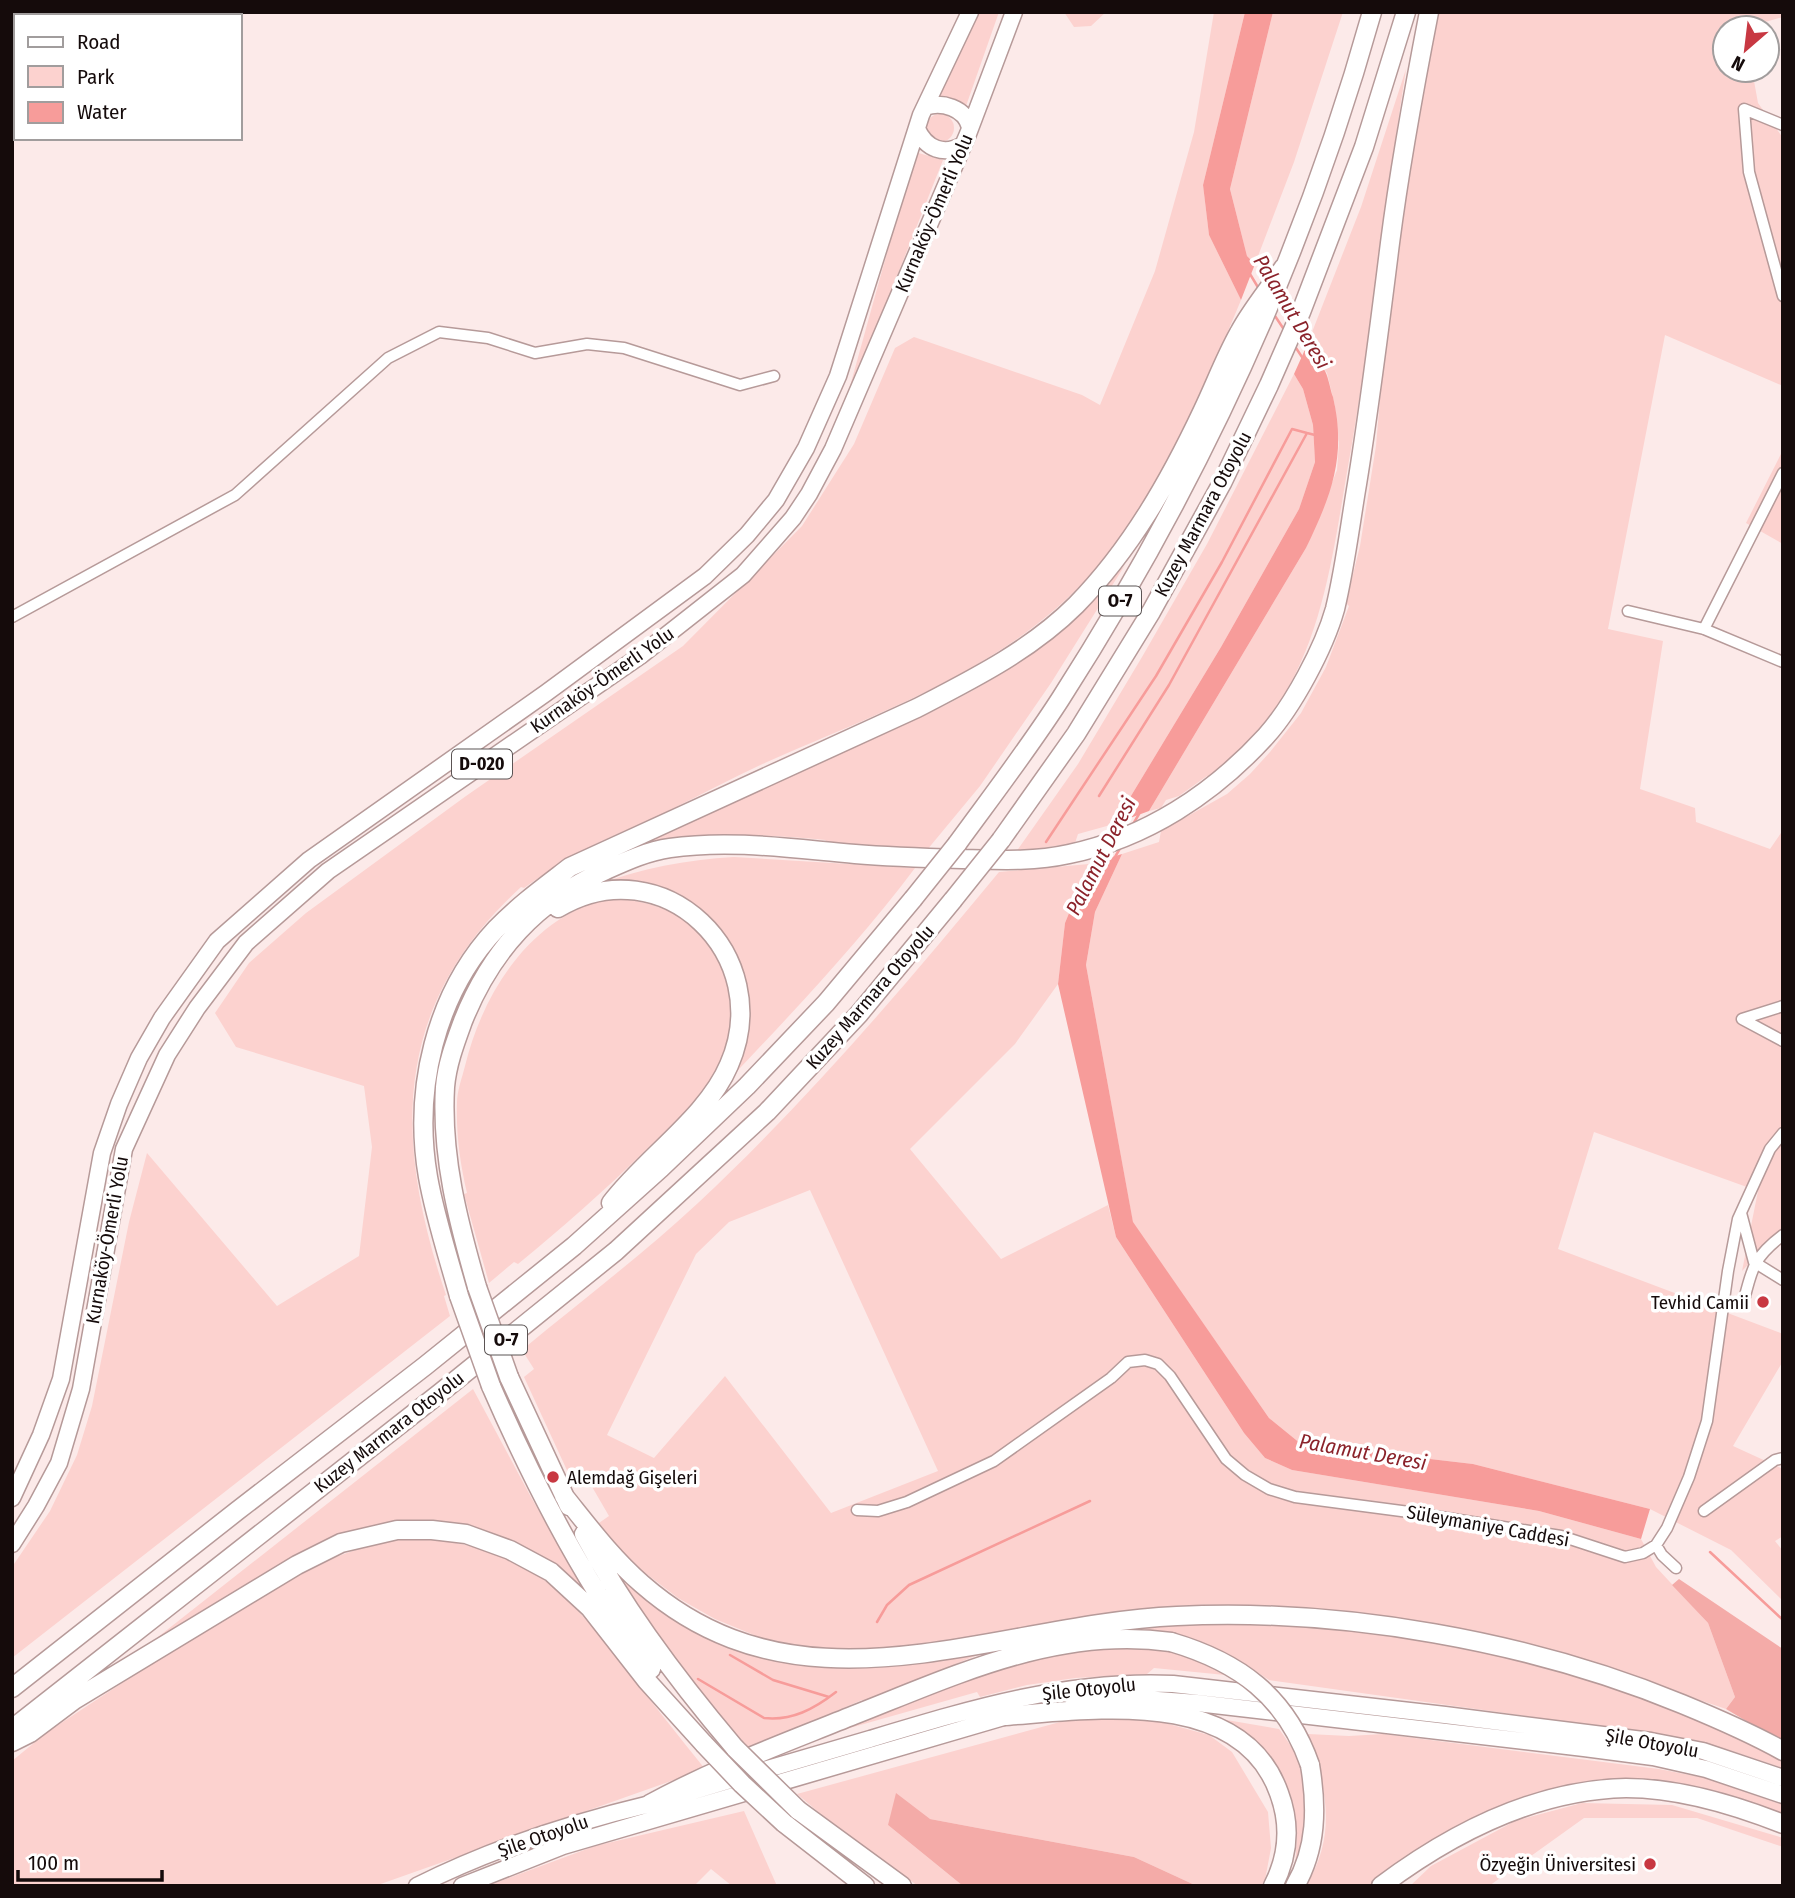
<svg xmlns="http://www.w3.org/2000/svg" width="1795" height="1898" viewBox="0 0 1795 1898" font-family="'Fira Sans Condensed',sans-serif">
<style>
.green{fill:#fcd2cf;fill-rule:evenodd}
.forest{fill:#f4aba8}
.water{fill:#f79c9a}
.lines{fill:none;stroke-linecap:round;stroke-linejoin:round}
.stream{stroke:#f79c9a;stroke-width:2.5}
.minor-casing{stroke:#b69a99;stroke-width:13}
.trunk-casing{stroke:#b69a99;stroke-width:19}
.motorway-casing{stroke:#b69a99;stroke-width:21}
.minor{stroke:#fff;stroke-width:10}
.trunk{stroke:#fff;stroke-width:16}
.motorway{stroke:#fff;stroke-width:18}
.motorway-bridge-casing{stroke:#b69a99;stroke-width:21;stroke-linecap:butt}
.motorway-bridge{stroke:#fff;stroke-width:18}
.poi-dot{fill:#c83842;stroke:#fff;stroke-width:2.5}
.labels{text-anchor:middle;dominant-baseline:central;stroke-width:7;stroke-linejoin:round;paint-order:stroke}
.shield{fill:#fff;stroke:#5b5454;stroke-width:2}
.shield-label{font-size:18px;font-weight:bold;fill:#150b0b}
.street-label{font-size:19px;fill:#150b0b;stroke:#fff}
.poi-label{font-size:19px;fill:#150b0b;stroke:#fff;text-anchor:end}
.water-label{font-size:21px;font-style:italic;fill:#8b232b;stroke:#fff}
</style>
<rect width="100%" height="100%" fill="#fceae9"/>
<path class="green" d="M979,12H999L966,106L936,96Z
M1064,12H1106L1091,26L1074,27Z
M1214,12H1245L1203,185L1209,235L1241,300C1202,394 1161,494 1093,572C1007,669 882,711 767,762C734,777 701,795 668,811C635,827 599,840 568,859C553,868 538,878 524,888L521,887C392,1005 393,1138 446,1295L444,1296L450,1316L12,1658V1567L50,1511L77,1455L92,1406L129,1222L147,1153L277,1306L359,1256L372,1147L364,1086L236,1047L215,1013L249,963L306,913L466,796L683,646L802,526L854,444L895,348L914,337L1082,395L1100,405L1155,271L1194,132Z
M1273,12H1343L1294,162L1255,264L1247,256L1230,189Z
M1439,12H1783V17L1744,28H1725V70H1752L1758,103L1783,138V386L1665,335L1608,629L1663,641L1640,789L1695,808L1696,822L1770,849L1783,830V1229L1742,1271L1758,1191L1594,1132L1558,1249L1783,1334V1361L1733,1446L1783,1469V1536L1775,1541L1783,1551V1601L1731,1550L1650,1509L1473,1464L1301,1444L1269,1418L1133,1223L1086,965L1095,912L1122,854L1159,842L1161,831L1227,794L1250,774L1270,752L1301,713L1326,667L1349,606L1346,603L1360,546L1376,446L1386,326L1418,122Z
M1406,69C1385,203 1371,339 1347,472C1334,548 1324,628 1284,695C1264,727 1238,753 1210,778L1207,776L1179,796L1166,800L1161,808L1149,811L1306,548L1337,470L1339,442L1335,406L1327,373L1307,345L1361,207Z
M926 128a14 14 0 1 1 28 0a14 14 0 1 1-28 0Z
M915,152L943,160L842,415Z
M1294,374L1303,389L1313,425L1315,462L1299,509L1221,647L1114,824L1078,834L1075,843L1016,852L1078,764L1142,657L1207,544Z
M1783,450V544L1746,523Z
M1125,565L1051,683L980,786L927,850L824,842L826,840C757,833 699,832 631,848C699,818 767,787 835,756C896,729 959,702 1015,665C1057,637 1091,601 1125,565Z
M734,857L915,868C857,945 791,1014 725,1084L745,1031L707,919L597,885C641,868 686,860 734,857Z
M1089,864L1065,923L1058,984L1015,1044L910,1149L1001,1259L1108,1205L1116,1237L1244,1433L1265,1458L1292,1470L1539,1511L1641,1539L1656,1567L1708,1623L1735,1697L1726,1709L1597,1665L1245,1607C1229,1606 1213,1604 1197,1605C1074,1608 955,1650 832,1650C806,1651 779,1643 753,1638L754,1635L715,1619L678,1598L636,1566L596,1525L609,1516L584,1473L571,1479L524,1377L534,1369L522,1350C581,1301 642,1255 698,1203C807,1101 904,987 999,872ZM810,1190L938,1471L831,1513L725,1376L654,1458L607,1435L696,1254L729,1222Z
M610,898C652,900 703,917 719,960C728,984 737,1012 731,1038C730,1045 725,1052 723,1058C705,1097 676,1122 645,1151C604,1191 562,1228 518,1264L514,1262L489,1283L464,1194L467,1193C460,1163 456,1134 457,1103C457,1091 462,1078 465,1066C483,992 531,916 610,898Z
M473,1389L532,1499L596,1608L508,1542L351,1533L160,1640L158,1637Z
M419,1538C460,1542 499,1550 534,1573C571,1597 599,1635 626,1669C652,1702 678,1736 705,1769L375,1886H12V1761L46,1733L154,1662L314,1565L380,1541Z
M616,1574C661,1613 691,1634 749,1652C761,1656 773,1661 785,1663C811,1668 839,1667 865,1668C923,1661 981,1651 1038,1641C1064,1637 1090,1631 1117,1628C1334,1608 1593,1653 1783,1762V1768L1729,1750L1661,1735L1269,1680L1239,1660L1196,1640L1114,1629L975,1656L864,1702L862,1700L749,1749L741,1740L738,1741L679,1666Z
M1144,1647C1173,1651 1199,1660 1225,1675L1154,1668L1147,1674L1075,1678L1027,1685L980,1697L977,1692L832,1733C897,1706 963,1676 1032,1659C1068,1650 1107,1648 1144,1647Z
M1215,1718L1279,1729C1287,1740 1297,1754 1301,1766C1312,1795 1305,1835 1297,1863L1295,1864C1300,1817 1293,1787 1264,1749L1261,1751L1249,1739Z
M1071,1719L1154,1720L1209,1735L1232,1752L1268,1812L1271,1848L1265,1880L1261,1886H1197L1134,1857L930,1819L888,1825L963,1886H918L822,1815L797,1794Z
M1308,1734L1349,1736L1383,1734L1659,1769L1705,1778L1783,1805V1818L1703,1793L1538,1794L1488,1811L1451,1830L1412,1853L1369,1886H1306C1338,1832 1326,1789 1308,1734Z
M1582,1803L1672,1805L1783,1838V1847L1697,1818H1584L1489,1886H1410L1431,1866L1515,1821Z
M744,1811L777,1886H732L711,1869L694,1886H487L595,1846Z"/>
<path class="forest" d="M1679,1579L1783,1649V1743L1726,1709L1735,1697L1708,1623L1672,1585Z
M896,1793L930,1819L1134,1857L1197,1886H963L888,1825Z"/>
<path class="water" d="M1245,12H1273L1230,189L1247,256L1255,264L1241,300L1209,235L1203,185Z
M1307,345C1313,354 1320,362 1325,371C1329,379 1330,389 1333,397C1347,456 1331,496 1306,548L1149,811L1114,824L1221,647L1299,509L1315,462L1313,425L1303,389L1294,374Z
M1122,854L1095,912L1086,965L1133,1222L1269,1418L1301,1444L1473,1464L1650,1509L1641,1539L1539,1511L1292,1470L1265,1458L1244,1433L1116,1237L1058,984L1065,923L1089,864Z"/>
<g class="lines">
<path class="stream" d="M1250,274L1259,289
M1273,313L1285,331
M1294,345L1302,357
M1099,796L1169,685L1307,433L1315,435
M1132,826L1139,814
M1046,842L1156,676L1222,562L1292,429L1307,433
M1115,857L1122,845
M1710,1552L1783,1620
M877,1622L887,1605L909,1585L1090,1501
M730,1655L773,1680L829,1697
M698,1679L764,1718C792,1721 814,1709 836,1692"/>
<g class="minor-casing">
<path id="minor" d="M1783,125L1744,109L1749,172L1783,296
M1628,611L1704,629L1783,662
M12,617L235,495L388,358L439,332L488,338L535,353L587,344L624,348L740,385L774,376
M1704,629L1783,473
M1742,1019L1783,1041
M1742,1019L1783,1006
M1741,1213L1754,1262
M1754,1262L1783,1280
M1744,1300C1752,1267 1755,1256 1783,1235
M857,1510L878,1511L907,1502L994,1461L1111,1378L1128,1362L1145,1360L1158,1364L1170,1376L1226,1459L1245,1475L1269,1489L1295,1497L1409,1512L1561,1536L1625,1557L1643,1553L1656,1545L1667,1528L1689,1477L1707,1421L1728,1271L1738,1219L1770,1149L1783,1133
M1704,1511L1775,1460L1783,1458
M1656,1545L1662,1555L1676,1568"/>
</g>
<g class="trunk-casing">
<path id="trunk" d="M925,107C942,101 965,108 970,127
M917,129C926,149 944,156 963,145
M12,1498L41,1435L61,1379L102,1153L119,1104L139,1058L162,1018L217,941L309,860L546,693L705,576L747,535L776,500L806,448L838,376L921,115L970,12
M12,1544L36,1506L59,1463L81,1389L124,1149L167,1055L197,1008L246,943L328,871L640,656L743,575L793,518L809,494L833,449L968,134L1014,12
M1074,1703L1131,1698L1197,1703L1584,1748L1653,1757L1706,1769L1783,1795
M417,1886C491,1849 570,1823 650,1804C723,1782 797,1760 870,1739C970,1709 1068,1679 1173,1684L1445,1715L1651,1741L1703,1751L1783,1778
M462,1886L563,1846L1014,1714"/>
</g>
<g class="motorway-casing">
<path id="motorway" d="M1001,840L1076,734L1151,612L1222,483L1269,385L1301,312L1364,147L1406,12
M957,844C992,796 1029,748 1061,698C1197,486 1304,255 1372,12
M558,908C663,845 777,956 729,1065C707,1117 646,1157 611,1203
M477,1287C458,1221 441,1156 445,1087C447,1064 455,1043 463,1021C491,951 536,901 606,870C626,861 648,851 670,848C731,839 795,849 855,854C891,857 926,858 962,859C998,860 1033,862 1069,854C1146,838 1213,794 1266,736C1293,706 1324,648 1335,609C1345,568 1350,525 1357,484C1370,404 1380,323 1390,243C1400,165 1414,89 1429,12
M459,1296C448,1256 435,1217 428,1177C413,1090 435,994 496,929C519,905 544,887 570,867L917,708C973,679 1031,650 1076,605C1131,549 1170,480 1203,410C1215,385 1225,358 1239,333C1251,310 1269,289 1284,267
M509,1377L569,1506
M491,1386C522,1457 557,1528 598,1594C615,1619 634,1644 651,1669
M564,1496C589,1527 612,1558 642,1584C803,1725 993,1624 1177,1616C1343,1608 1529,1641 1682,1704C1716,1718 1751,1733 1783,1751
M584,1534C625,1611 679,1682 735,1748
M12,1688L237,1511L425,1366L574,1246L661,1168L747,1086L826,1003L913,899
M1003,1716C1091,1710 1241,1686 1279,1793C1291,1825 1289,1855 1273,1886
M12,1729L440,1393L616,1251L767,1112L859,1014L953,900
M12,1742L30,1733L74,1700L297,1565L341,1543L397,1530H432L466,1534L510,1550L551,1572L590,1608L647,1681L704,1744
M650,1804C716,1768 785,1743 854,1715C956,1675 1058,1626 1171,1642
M798,1810L902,1886
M784,1823L865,1886
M1295,1886C1317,1848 1317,1807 1310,1765
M1381,1886C1453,1832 1535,1790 1626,1788C1679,1788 1735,1805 1783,1824"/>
</g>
<use href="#minor" class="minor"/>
<use href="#trunk" class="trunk"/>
<use href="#motorway" class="motorway"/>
<g class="motorway-bridge-casing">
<path id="motorway-bridge" d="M913,899L957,844
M953,900L1001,840
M477,1287L509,1377
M459,1296L491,1386
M1171,1642C1239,1662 1286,1696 1310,1765
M704,1744L742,1784L784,1823
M735,1748L798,1810"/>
</g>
<use href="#motorway-bridge" class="motorway-bridge"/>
</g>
<g class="poi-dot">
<circle cx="1763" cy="1302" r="7"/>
<circle cx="553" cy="1477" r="7"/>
<circle cx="1650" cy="1864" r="7"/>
</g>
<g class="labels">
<g class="shield">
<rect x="1099" y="586.5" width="42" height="29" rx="5"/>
<rect x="452" y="749.5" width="60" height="29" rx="5"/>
<rect x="485" y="1325.5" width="42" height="29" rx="5"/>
</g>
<g class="shield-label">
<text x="1120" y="601">O-7</text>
<text x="482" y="764">D-020</text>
<text x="506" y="1340">O-7</text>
</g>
<g class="street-label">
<text transform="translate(934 213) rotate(-67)">Kurnaköy-Ömerli Yolu</text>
<text transform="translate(1203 514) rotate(-62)">Kuzey Marmara Otoyolu</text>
<text transform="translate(602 680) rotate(-35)">Kurnaköy-Ömerli Yolu</text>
<text transform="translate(870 997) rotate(-49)">Kuzey Marmara Otoyolu</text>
<text transform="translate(107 1240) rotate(-80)">Kurnaköy-Ömerli Yolu</text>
<text transform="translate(389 1432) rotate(-38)">Kuzey Marmara Otoyolu</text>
<text transform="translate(1488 1526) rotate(10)">Süleymaniye Caddesi</text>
<text transform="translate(1089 1689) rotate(-6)">Şile Otoyolu</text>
<text transform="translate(1652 1743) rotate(10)">Şile Otoyolu</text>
<text transform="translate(543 1836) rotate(-19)">Şile Otoyolu</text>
</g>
<g class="poi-label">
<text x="1749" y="1302">Tevhid Camii</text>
<text x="567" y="1477" text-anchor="start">Alemdağ Gişeleri</text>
<text x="1636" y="1864">Özyeğin Üniversitesi</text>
</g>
<g class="water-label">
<text transform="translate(1292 312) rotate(59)">Palamut Deresi</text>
<text transform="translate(1101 856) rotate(-63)">Palamut Deresi</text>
<text transform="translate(1363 1452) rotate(10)">Palamut Deresi</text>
</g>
</g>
<rect width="1795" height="1898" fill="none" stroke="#150b0b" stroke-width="28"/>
<rect x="14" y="14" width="228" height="126" fill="#ffffff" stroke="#a19d9d" stroke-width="2"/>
<rect x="28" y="37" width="35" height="10" fill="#ffffff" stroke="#a19d9d" stroke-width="2"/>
<text x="77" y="49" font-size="21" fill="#150b0b">Road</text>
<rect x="28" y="66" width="35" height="21" fill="#fcd2cf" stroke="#a19d9d" stroke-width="2"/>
<text x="77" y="84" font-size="21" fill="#150b0b">Park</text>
<rect x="28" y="102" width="35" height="21" fill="#f79c9a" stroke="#a19d9d" stroke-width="2"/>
<text x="77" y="119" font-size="21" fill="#150b0b">Water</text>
<g transform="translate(1746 49) rotate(208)"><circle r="33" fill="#ffffff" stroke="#a19d9d" stroke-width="2"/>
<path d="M0-5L12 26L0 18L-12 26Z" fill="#c83842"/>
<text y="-10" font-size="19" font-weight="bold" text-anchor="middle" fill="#150b0b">N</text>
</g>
<path d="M18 1870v10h144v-10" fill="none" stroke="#150b0b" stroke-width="3.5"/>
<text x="28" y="1870" font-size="21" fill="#150b0b" stroke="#ffffff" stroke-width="5" paint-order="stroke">100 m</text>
</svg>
